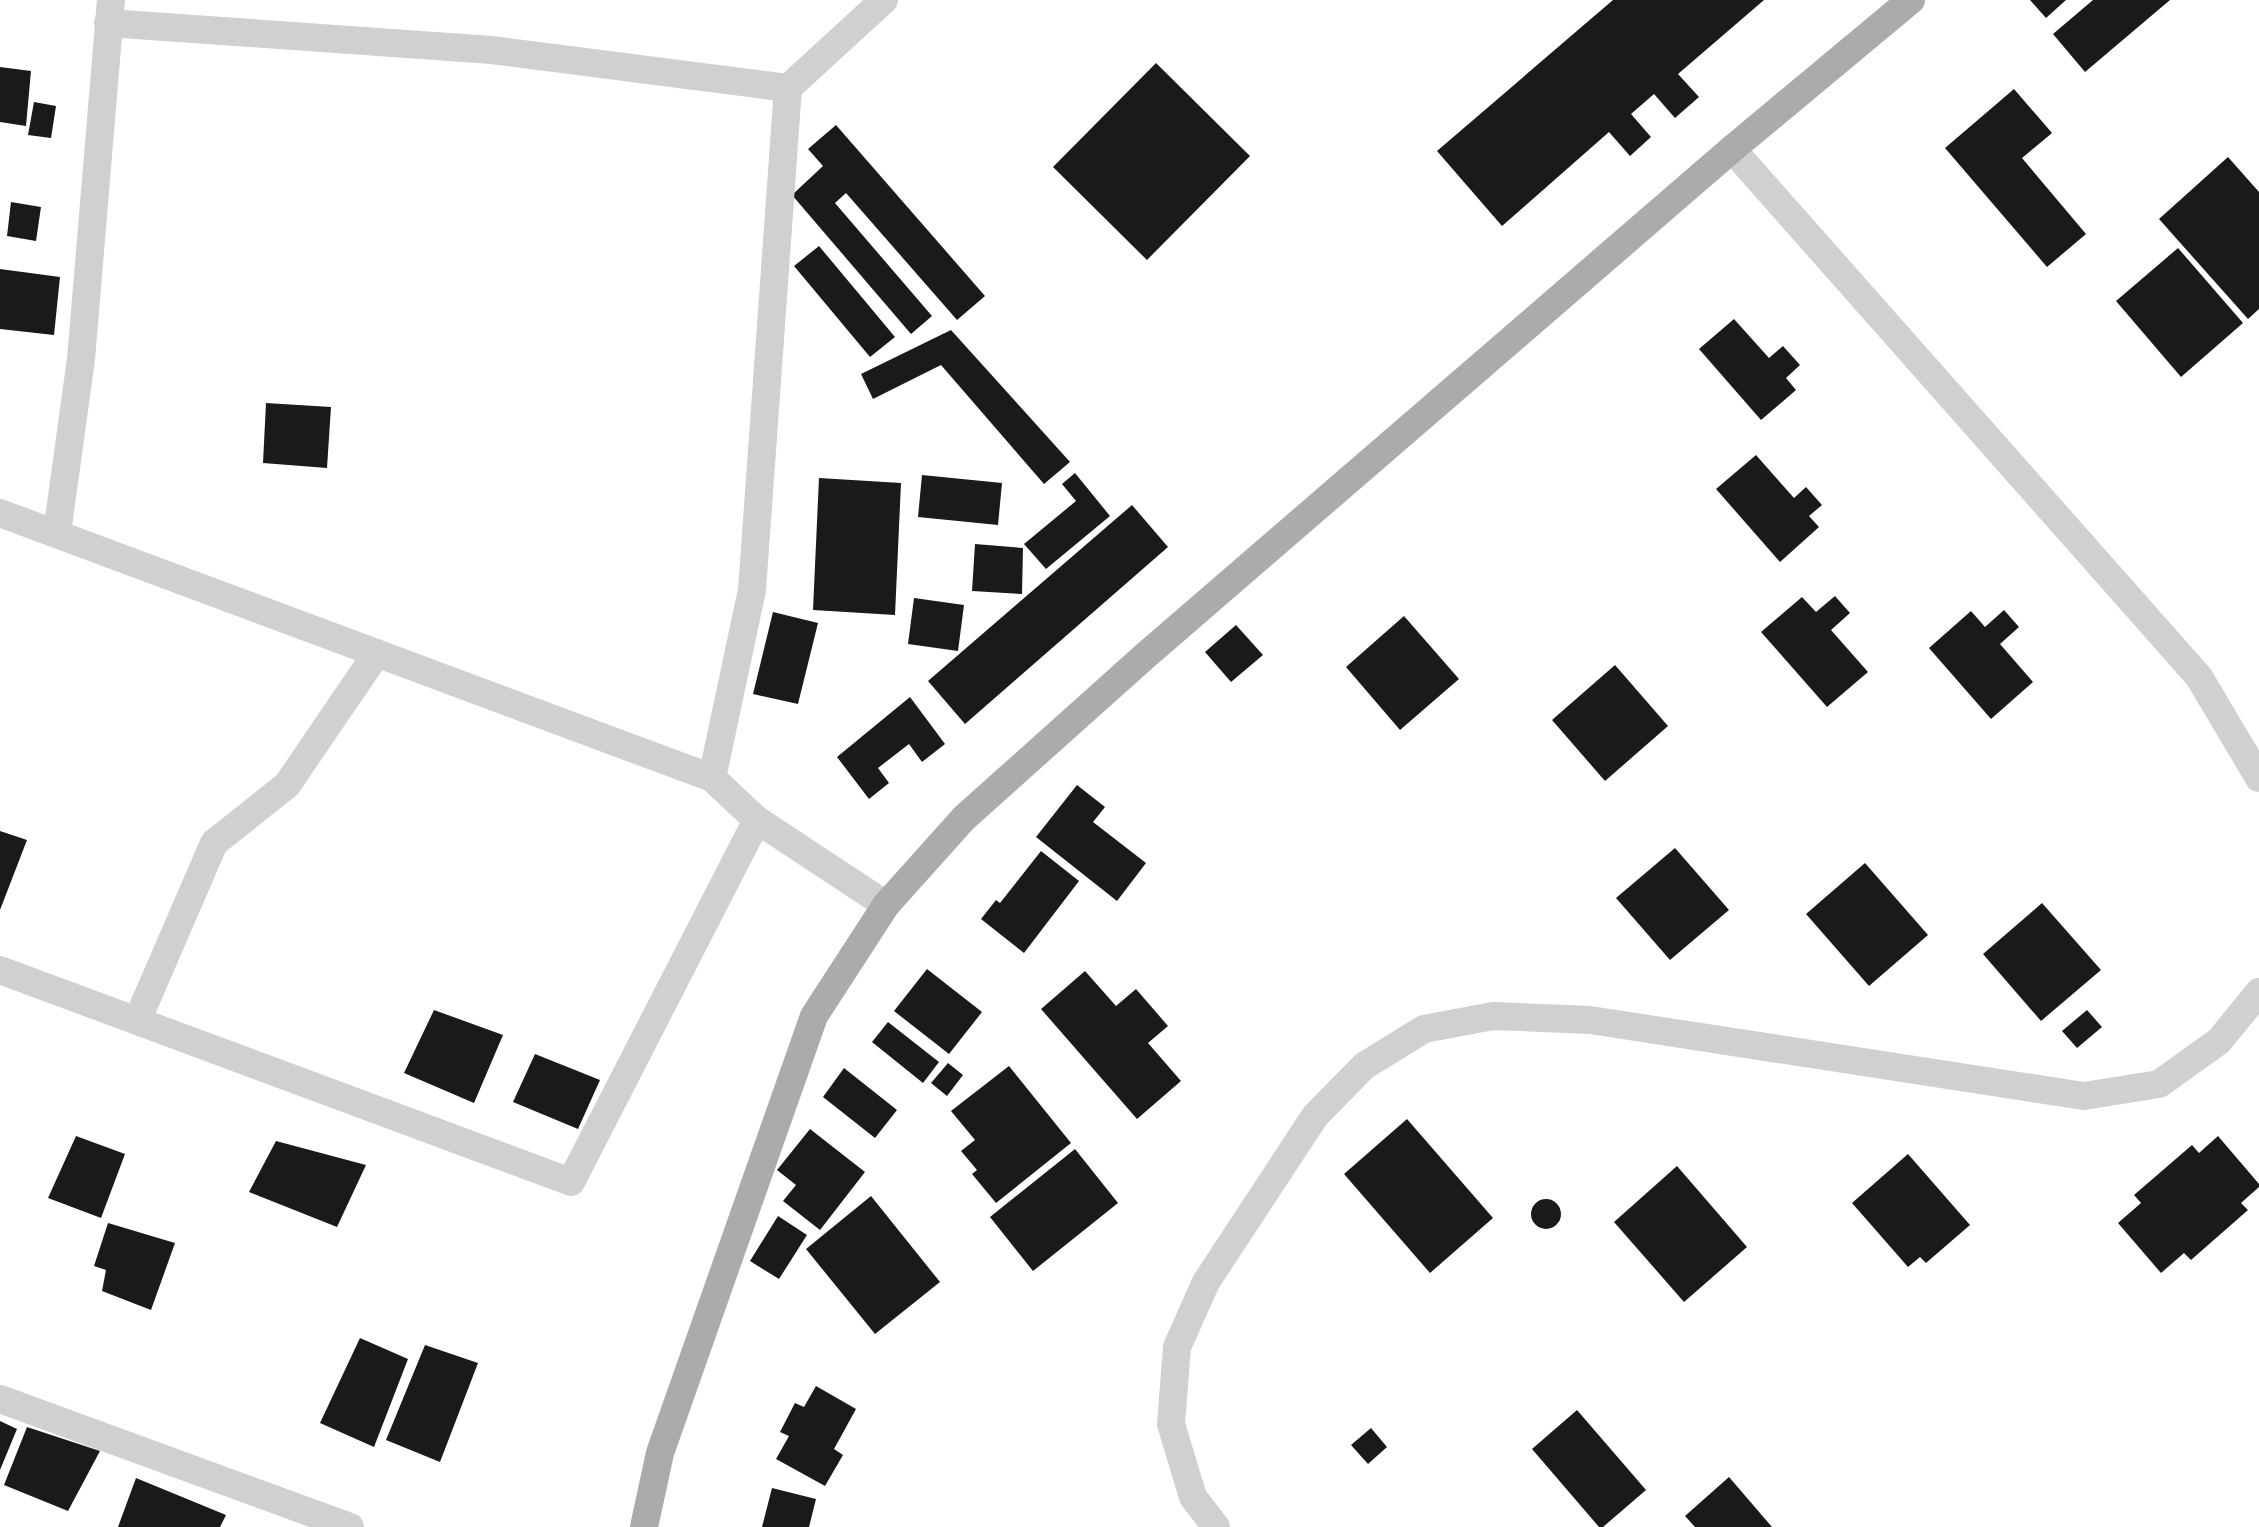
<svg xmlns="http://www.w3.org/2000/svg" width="2259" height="1527" viewBox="0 0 2259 1527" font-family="'Archivo Narrow',sans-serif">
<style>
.building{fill:#1a1a1a}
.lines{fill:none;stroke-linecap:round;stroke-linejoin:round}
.minor{stroke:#d0d0d0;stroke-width:28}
.major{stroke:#ababab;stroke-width:28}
</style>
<rect width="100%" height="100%" fill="#fff"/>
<path class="building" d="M1613,0H1764L1678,74L1699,97L1675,118L1654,94L1631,114L1651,137L1630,156L1609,132L1502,226L1437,151Z
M2030,0H2066L2046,18Z
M2093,0H2170L2085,72L2053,34Z
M1156,63L1250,156L1147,260L1053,167Z
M0,67L31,71L26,126L0,122Z
M2014,89L2052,133L2022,158L2086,234L2047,267L1945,148Z
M34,102L56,106L51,138L28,135Z
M836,125L985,296L957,320L846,193L835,203L932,316L911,334L792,195L823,166L808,149Z
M2228,157L2259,192V309L2248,319L2159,219Z
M11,202L41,207L36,241L7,236Z
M819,246L895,337L870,357L794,266Z
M2178,248L2243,323L2181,377L2116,301Z
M0,269L60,277L54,335L0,329Z
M1734,319L1769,358L1783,346L1800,365L1786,378L1796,390L1761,420L1699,349Z
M951,330L1070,462L1044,484L941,365L873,399L861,374Z
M266,403L331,407L327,468L263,463Z
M1756,455L1794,498L1806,487L1822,505L1809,516L1819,527L1780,562L1716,489Z
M1075,473L1110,516L1046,569L1024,544L1076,501L1062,484Z
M922,475L1002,483L998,525L918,517Z
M819,478L901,483L895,615L813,610Z
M1132,505L1168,547L965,724L928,681Z
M975,544L1023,548L1022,594L972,591Z
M1835,596L1850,613L1831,630L1868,672L1827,707L1761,632L1802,597L1816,612Z
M914,598L964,605L958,651L908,644Z
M2004,610L2019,627L2000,644L2033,682L1991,719L1929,648L1971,611L1985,627Z
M773,612L818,623L798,704L753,694Z
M1404,616L1459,679L1400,730L1346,667Z
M1236,625L1263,655L1231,682L1205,652Z
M1615,665L1668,726L1605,781L1552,720Z
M910,697L945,744L922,762L909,744L878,768L889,783L869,799L837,757Z
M1077,785L1105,807L1093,822L1146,863L1117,901L1036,837Z
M0,831L27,840L0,910Z
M1675,848L1729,910L1670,960L1616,898Z
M1041,851L1079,881L1024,953L981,919L996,900L1000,903Z
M1865,863L1928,935L1869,986L1806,914Z
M2042,903L2101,970L2041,1021L1983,954Z
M927,969L982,1012L949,1054L894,1011Z
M1085,971L1116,1006L1136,989L1168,1026L1148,1043L1181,1081L1137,1119L1041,1009Z
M434,1010L503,1035L474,1103L404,1073Z
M2087,1010L2102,1027L2077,1048L2062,1031Z
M888,1022L939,1062L923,1083L872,1042Z
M535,1054L600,1080L578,1129L513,1102Z
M948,1063L963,1075L947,1096L931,1083Z
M1009,1066L1071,1143L996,1203L972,1174L977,1170L961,1151L975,1140L951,1111Z
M844,1068L897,1110L875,1138L823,1097Z
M1407,1119L1493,1218L1430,1273L1344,1174Z
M810,1129L865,1172L820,1230L783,1201L796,1185L777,1170Z
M76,1136L125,1154L101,1218L48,1198Z
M2218,1136L2259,1184V1187L2241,1203L2248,1210L2191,1260L2184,1253L2161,1273L2118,1223L2141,1203L2134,1195L2192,1145L2199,1153Z
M276,1141L366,1165L337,1227L249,1192Z
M1075,1149L1118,1203L1033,1271L990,1217Z
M1908,1154L1970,1225L1926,1263L1920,1257L1908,1267L1852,1203Z
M1677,1166L1747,1247L1684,1302L1614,1222Z
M871,1196L940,1282L875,1334L806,1249Z
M1531 1214a15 15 0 1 1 30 0a15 15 0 1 1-30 0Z
M778,1216L807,1235L779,1279L750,1261Z
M108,1223L175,1243L151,1310L102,1291L106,1270L94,1266Z
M360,1338L408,1359L374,1447L320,1423Z
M425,1345L478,1363L440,1462L386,1440Z
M816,1386L856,1409L834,1449L843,1455L825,1486L776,1459L789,1436L780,1432L795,1403L804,1407Z
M1577,1410L1646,1490L1603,1527H1599L1532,1449Z
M0,1421L17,1429L0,1470Z
M27,1427L100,1451L68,1511L4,1485Z
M1371,1428L1387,1447L1368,1464L1351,1445Z
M1729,1477L1772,1527H1695L1685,1516Z
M136,1478L226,1515L220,1527H118Z
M772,1488L816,1499L809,1527H762Z"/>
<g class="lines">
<path class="minor" d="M108,23L492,50L788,88
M1732,149L2199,677L2259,778
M0,513L712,778L757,820L886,905
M57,533L81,359L111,0
M712,778L752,590L788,88L884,0
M0,970L571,1182L757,820
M137,1021L214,843L287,785L377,653
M0,1399L350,1527
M1216,1527L1193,1497L1171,1424L1177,1347L1206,1282L1315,1116L1364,1066L1424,1029L1493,1016L1590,1020L2084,1096L2159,1084L2219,1041L2259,992"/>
<path class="major" d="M644,1527L660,1453L814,1016L886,905L964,818L1145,656L1732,149L1911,0"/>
</g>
</svg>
